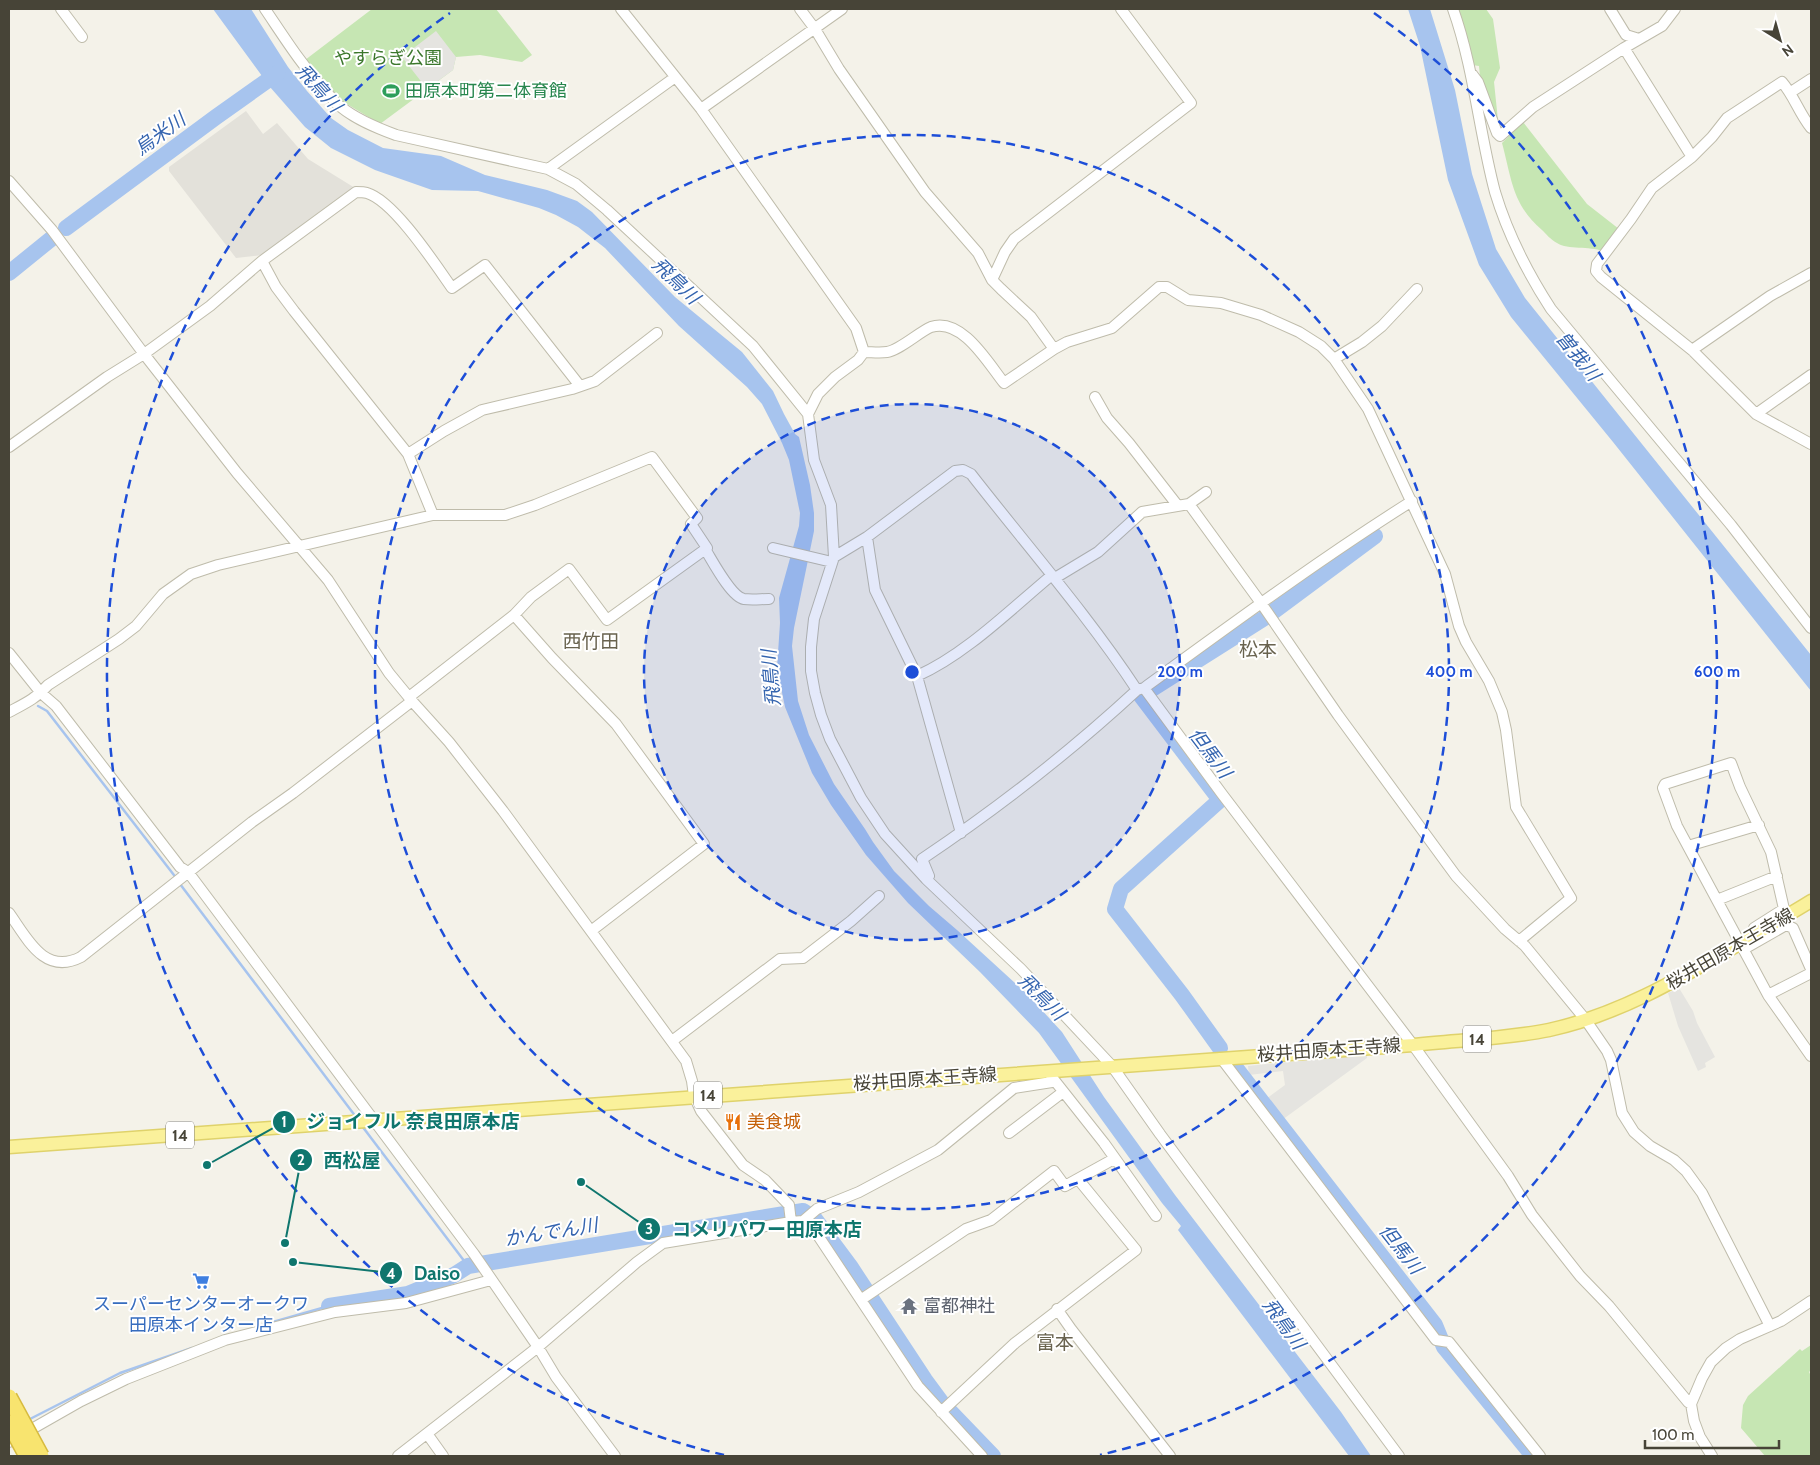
<svg xmlns="http://www.w3.org/2000/svg" width="1820" height="1465" viewBox="0 0 1820 1465" font-family="Cabin,'Noto Sans JP',sans-serif">
<style>
.industrial{fill:#e3e1da}
.green{fill:#c6e6b3}
.parking{fill:#e5e4e0}
.water{fill:#a7c4ee}
.lines{fill:none;stroke-linecap:round;stroke-linejoin:round}
.stream{stroke:#a7c4ee;stroke-width:2.5}
.river{stroke:#a7c4ee;stroke-width:16}
.minor-casing{stroke:#bfbcab;stroke-width:12}
.major-casing{stroke:#dfd26b;stroke-width:15}
.minor{stroke:#fff;stroke-width:10}
.major{stroke:#faf19b;stroke-width:12}
.highway-bridge-casing{stroke:#d7bb3f;stroke-width:18;stroke-linecap:butt}
.highway-bridge{stroke:#f8e46f;stroke-width:15}
.ring{fill:none;stroke:#1d4ed8;stroke-width:2.5;stroke-dasharray:9 6}
.labels{text-anchor:middle;dominant-baseline:central;stroke-width:4;stroke-linejoin:round;paint-order:stroke}
.shield{fill:#fff;stroke:#7e7c73;stroke-width:1}
.shield-label{font-size:16px;font-weight:bold;fill:#474437}
.park-label{font-size:18px;fill:#3b772c;stroke:#fff}
.leisure-label{font-size:18px;fill:#27864d;stroke:#fff;text-anchor:start}
.street-label{font-size:18px;fill:#474437;stroke:#fff}
.food-label{font-size:18px;fill:#c56008;stroke:#fff;text-anchor:start}
.shop-label{font-size:18px;fill:#366cbe;stroke:#fff}
.worship-label{font-size:18px;fill:#5b616d;stroke:#fff;text-anchor:start}
.water-label{font-size:19px;font-style:italic;fill:#3464af;stroke:#fff}
.neighbourhood-label{font-size:19px;fill:#69634f;stroke:#fff}
.centre{fill:#1d4ed8;stroke:#fff;stroke-width:2.5}
.ring-label{font-size:15px;text-anchor:middle;font-weight:bold;fill:#1d4ed8;stroke:#fff;stroke-width:4;stroke-linejoin:round;paint-order:stroke}
.leader{fill:none;stroke:#0f766e;stroke-width:2}
.callout-dot{fill:#0f766e;stroke:#fff;stroke-width:2}
.mark-label{font-size:15px;text-anchor:middle;font-weight:bold;fill:#fff}
.callout-label{font-size:19px;text-anchor:middle;font-weight:bold;fill:#0f766e;stroke:#fff;stroke-width:4;stroke-linejoin:round;paint-order:stroke}
</style>
<rect width="100%" height="100%" fill="#f4f2e9"/>
<path class="industrial" d="M246,111L263,134L277,123L308,159L355,188L264,255L236,258L169,171V167Z"/>
<path class="green" d="M372,9H496L532,55L522,62L480,55L456,57L453,70L380,124L342,101L305,60Z
M1455,9H1486L1493,19L1500,68L1494,82L1499,130L1480,77L1479,66L1472,65Z
M1523,122L1587,204L1619,229L1603,251C1589,246 1568,250 1557,243C1551,240 1546,234 1542,230C1512,204 1512,180 1502,143Z
M1811,1345V1370L1809,1372L1811,1376V1456H1765L1741,1428L1743,1405L1748,1396L1800,1349L1802,1351Z"/>
<path class="parking" d="M436,31L456,57L453,70L427,89L402,57Z
M1679,988L1693,1011L1697,1023L1715,1057L1705,1063L1706,1067L1698,1071L1678,1026L1668,993Z
M1367,1054V1058L1282,1120L1266,1099L1285,1085L1283,1071L1249,1075L1248,1066Z"/>
<path class="water" d="M213,9H251L288,67L307,91L331,118L348,130L383,148L441,156L485,175L547,190L577,201L592,212L675,297L742,352L773,391L784,414L795,434L799,437L810,485L814,513V531L794,628L792,646L798,701L809,735L834,784L865,829L873,842L894,871L929,906L957,930L1027,994L1062,1032L1104,1097L1175,1195L1341,1412L1371,1456H1349L1178,1230L1181,1226L1162,1203L1039,1033L980,972L908,903L866,855L831,805L812,773L785,707L777,668L780,623L779,598L799,526L800,513L789,460L782,443L762,404L747,387L679,326L605,248L578,227L556,215L539,208L478,191L432,190L375,170L331,148L305,127L270,87Z
M1408,9H1430L1455,90L1472,174L1496,249L1525,298L1811,655V691L1613,442L1511,317L1479,265L1448,180L1420,46Z"/>
<g class="lines">
<path class="stream" d="M38,706L47,711L177,879
M180,884L356,1117
M362,1126L468,1266
M259,1326L329,1306
M28,1420L120,1373L192,1348"/>
<path class="river" d="M66,228L216,117L278,73
M9,273L51,239
M1220,1048L1182,995L1115,909L1121,889L1220,800L1141,696L1266,617L1375,536
M1235,1067L1435,1325L1444,1347L1533,1456
M329,1306L408,1294L454,1275L468,1266L803,1211L815,1219L850,1266L925,1380L942,1403L993,1456"/>
<g class="minor-casing">
<path id="minor" d="M61,9L82,37
M265,9C284,37 302,66 325,90C330,96 335,103 341,107C357,120 377,128 396,135L548,169L576,184L607,210L753,346L808,414
M621,9L701,109L856,328L864,352L858,360L835,377L818,394L808,414L814,460L831,505L834,557L814,619L811,647V671L815,693L821,715L830,739L861,798L885,834L926,879L1021,969L1112,1066L1160,1134L1399,1456
M800,9L815,29L839,69L925,192L978,253L992,280L1001,289L1031,317L1054,349
M1453,9C1474,68 1479,132 1495,192C1508,235 1527,272 1551,309L1731,525L1811,628
M1610,9L1626,35L1639,39
M1624,48L1692,157L1652,188L1631,219L1597,264L1596,271L1601,277L1692,350L1756,414L1811,444
M1472,74L1478,82L1497,133L1500,136L1533,107L1624,48L1662,26L1675,9
M1791,92L1811,79
M701,109L842,9
M1692,157L1712,137L1727,118L1782,82C1794,96 1799,113 1811,128
M548,169L674,78
M9,181L52,230L144,354L237,473L328,580L389,673L412,701L449,742L503,811L686,1061L692,1081L694,1096L701,1111L743,1165L765,1180L789,1205L791,1222
M262,261L276,287L294,311L408,454L433,515
M992,280L1005,252L1014,239L1191,103L1121,9
M1692,350L1770,296L1811,273
M864,352C871,352 880,353 887,352C900,350 919,332 931,327C962,317 988,363 1004,383L1054,349L1067,342L1112,328L1159,287H1167L1188,300L1221,303L1261,315L1299,332L1321,346L1334,359L1368,409L1445,574L1459,626L1466,642L1489,681L1502,712L1506,730L1516,807L1571,898L1519,941
M1334,359L1362,342L1382,326L1417,289
M1095,397L1107,418L1129,443L1178,506
M1756,414L1811,375
M9,447L107,377L144,354L210,306L262,261L356,192C359,192 364,192 367,193C394,201 435,264 452,288L485,265L580,386
M408,454L444,431L482,410L572,389L595,381L657,333
M1189,504L1261,603L1338,715L1456,876L1505,929L1525,946L1585,1019L1607,1051L1611,1060L1622,1113L1634,1132L1650,1146L1674,1160L1686,1171L1702,1193L1770,1326
M867,537L875,590L917,676L961,833
M773,548L832,562
M705,549C712,560 731,597 744,599C752,600 761,599 769,599
M834,557L867,537L955,471L963,470L971,474C1027,546 1087,614 1137,690
M1055,578L1098,552L1142,512L1189,504L1206,492
M514,615L552,658L616,724L704,844L591,931
M9,653L41,693L56,706L180,867L188,872L474,1254L538,1347L556,1377L615,1456
M917,676C965,655 1011,609 1052,575
M1144,688C1232,624 1320,559 1412,501
M9,712C24,704 37,698 48,685L119,639L136,626L163,594L191,574L218,565L433,515H505L535,505L652,457L697,518L691,524L707,548L607,620L569,569L531,597L514,615L409,697
M1688,846L1759,825
M926,879L929,876L922,859C998,808 1070,752 1137,690L1144,688L1222,794L1413,1045L1508,1176L1532,1215L1580,1276L1609,1306L1688,1402L1691,1404
M1717,900L1777,876
M9,913C27,938 44,976 81,957L252,822L293,793L412,701
M1754,928L1784,909L1771,852L1740,787L1731,763L1665,784L1663,788L1677,826L1768,995L1811,1056
M1744,949L1786,925L1793,928L1811,969
M1768,995L1811,973
M672,1041L780,959L803,958L851,921L879,896
M1221,1058L1436,1340L1449,1342L1540,1456
M1051,1076L1104,1143L1156,1216
M1009,1133L1063,1092
M803,1221L817,1209L859,1192L938,1150L1014,1088L1052,1082
M862,1299L966,1229L991,1220L1054,1171L1065,1186L1112,1160H1116
M1057,1309L1071,1329L1170,1456
M941,1412L1015,1343L1136,1250L1078,1179
M428,1435L443,1456
M9,1442L81,1401L126,1379L225,1340L335,1312L406,1303L491,1280
M398,1456L538,1347L637,1262L663,1243L791,1222L803,1221L817,1234L918,1386L982,1456
M1712,1456L1700,1437L1694,1421L1691,1404L1702,1378L1711,1362L1726,1348L1740,1339L1781,1321L1811,1301"/>
</g>
<g class="major-casing">
<path id="major" d="M9,1147L1413,1045C1458,1040 1505,1039 1549,1030C1618,1015 1679,979 1739,944C1763,929 1787,916 1811,901"/>
</g>
<use href="#minor" class="minor"/>
<use href="#major" class="major"/>
<g class="highway-bridge-casing">
<path id="highway-bridge" d="M9,1397L41,1456
M9,1423L27,1456"/>
</g>
<use href="#highway-bridge" class="highway-bridge"/>
</g>
<circle cx="912" cy="672" r="268" fill="#1d4ed8" fill-opacity=".12"/>
<g class="ring">
<circle cx="912" cy="672" r="268"/>
<circle cx="912" cy="672" r="537"/>
<path d="M724 1455A805 805 0 0 1 450 13M1374 13A805 805 0 0 1 1100 1455"/>
</g>
<defs>
<g id="stadium-bare" transform="scale(1.35)"><path d="M0-5a6.5 5 0 1 0 0 10a6.5 5 0 1 0 0-10ZM-3.5-1.8h7v3.6h-7Z" fill="#2e9e5b" stroke="#fff" stroke-width="2.5" paint-order="stroke"/></g>
<g id="restaurant-bare" transform="scale(1.35)"><path d="M-5-6h1v4h1v-4h1v4h1v-4h1v5L-1.5 .5V6h-2V.5L-5-1ZM5-6V6H3V1.5H1.5Q1.5-4 5-6Z" fill="#e8710a" stroke="#fff" stroke-width="2.5" paint-order="stroke"/></g>
<g id="supermarket-bare" transform="scale(1.35)"><path d="M-6-5.5h2.5l.6 2H6L4.5 2H-2.5L-4.4-4H-6ZM-1.5 3.2a1.3 1.3 0 1 0 .1 0ZM3 3.2a1.3 1.3 0 1 0 .1 0Z" fill="#3f7fe0" stroke="#fff" stroke-width="2.5" paint-order="stroke"/></g>
<g id="temple-bare" transform="scale(1.35)"><path d="M0-6L5-2H3V0L6.5 2.5H4V6H1.5V3h-3V6H-4V2.5H-6.5L-3 0V-2H-5Z" fill="#6b7280" stroke="#fff" stroke-width="2.5" paint-order="stroke"/></g>
</defs>
<g fill-rule="evenodd">
<use href="#stadium-bare" x="391" y="91"/>
<use href="#restaurant-bare" x="733" y="1122"/>
<use href="#supermarket-bare" x="201" y="1281"/>
<use href="#temple-bare" x="909" y="1306"/>
</g>
<g class="labels">
<g class="shield">
<rect x="1463" y="1025.5" width="28" height="27" rx="4"/>
<rect x="694" y="1081.5" width="28" height="27" rx="4"/>
<rect x="166" y="1121.5" width="28" height="27" rx="4"/>
</g>
<g class="shield-label">
<text x="1477" y="1039">14</text>
<text x="708" y="1095">14</text>
<text x="180" y="1135">14</text>
</g>
<g class="park-label">
<text x="388" y="58">やすらぎ公園</text>
</g>
<g class="leisure-label">
<text x="405" y="91">田原本町第二体育館</text>
</g>
<g class="street-label">
<text transform="translate(1730 949) rotate(-30)">桜井田原本王寺線</text>
<text transform="translate(1329 1050) rotate(-4)">桜井田原本王寺線</text>
<text transform="translate(925 1079) rotate(-4)">桜井田原本王寺線</text>
</g>
<g class="food-label">
<text x="747" y="1122">美食城</text>
</g>
<g class="shop-label">
<text x="201" y="1304">スーパーセンターオークワ<tspan x="201" dy="21">田原本インター店</tspan></text>
</g>
<g class="worship-label">
<text x="923" y="1306">富都神社</text>
</g>
<g class="water-label">
<text transform="translate(319 88) rotate(48)">飛鳥川</text>
<text transform="translate(160 134) rotate(-36)">烏米川</text>
<text transform="translate(676 281) rotate(44)">飛鳥川</text>
<text transform="translate(1578 356) rotate(51)">曽我川</text>
<text transform="translate(771 678) rotate(-95)">飛鳥川</text>
<text transform="translate(1210 753) rotate(53)">但馬川</text>
<text transform="translate(1042 997) rotate(45)">飛鳥川</text>
<text transform="translate(551 1232) rotate(-9)">かんでん川</text>
<text transform="translate(1401 1249) rotate(52)">但馬川</text>
<text transform="translate(1284 1324) rotate(54)">飛鳥川</text>
</g>
<g class="neighbourhood-label">
<text x="591" y="641">西竹田</text>
<text x="1258" y="649">松本</text>
<text x="1055" y="1342">富本</text>
</g>
</g>
<circle cx="912" cy="672" r="8" class="centre"/>
<g class="ring-label">
<text x="1180" y="677">200 m</text>
<text x="1449" y="677">400 m</text>
<text x="1717" y="677">600 m</text>
</g>
<path class="leader" d="M207 1165L284 1122M285 1243L301 1160M581 1182L649 1229M293 1262L391 1273"/>
<g class="callout-dot">
<circle cx="207" cy="1165" r="5"/>
<circle cx="285" cy="1243" r="5"/>
<circle cx="581" cy="1182" r="5"/>
<circle cx="293" cy="1262" r="5"/>
<circle cx="284" cy="1122" r="12"/>
<circle cx="301" cy="1160" r="12"/>
<circle cx="649" cy="1229" r="12"/>
<circle cx="391" cy="1273" r="12"/>
</g>
<g class="mark-label">
<text x="284" y="1127">1</text>
<text x="301" y="1165">2</text>
<text x="649" y="1234">3</text>
<text x="391" y="1279">4</text>
</g>
<g class="callout-label">
<text x="413" y="1128">ジョイフル 奈良田原本店</text>
<text x="352" y="1167">西松屋</text>
<text x="767" y="1236">コメリパワー田原本店</text>
<text x="437" y="1280">Daiso</text>
</g>
<rect width="1820" height="1465" fill="none" stroke="#474437" stroke-width="20"/>
<g transform="translate(1780 40) rotate(143)" stroke="#ffffff" stroke-width="4" paint-order="stroke">
<path d="M0-4L9 19L0 12L-9 19Z" fill="#474437"/>
<text y="-8" font-size="14" font-weight="bold" text-anchor="middle" fill="#474437">N</text>
</g>
<path d="M1645 1440v8h134v-8" fill="none" stroke="#474437" stroke-width="2.5"/>
<text x="1652" y="1440" font-size="15" fill="#474437" stroke="#ffffff" stroke-width="4" paint-order="stroke">100 m</text>
</svg>
